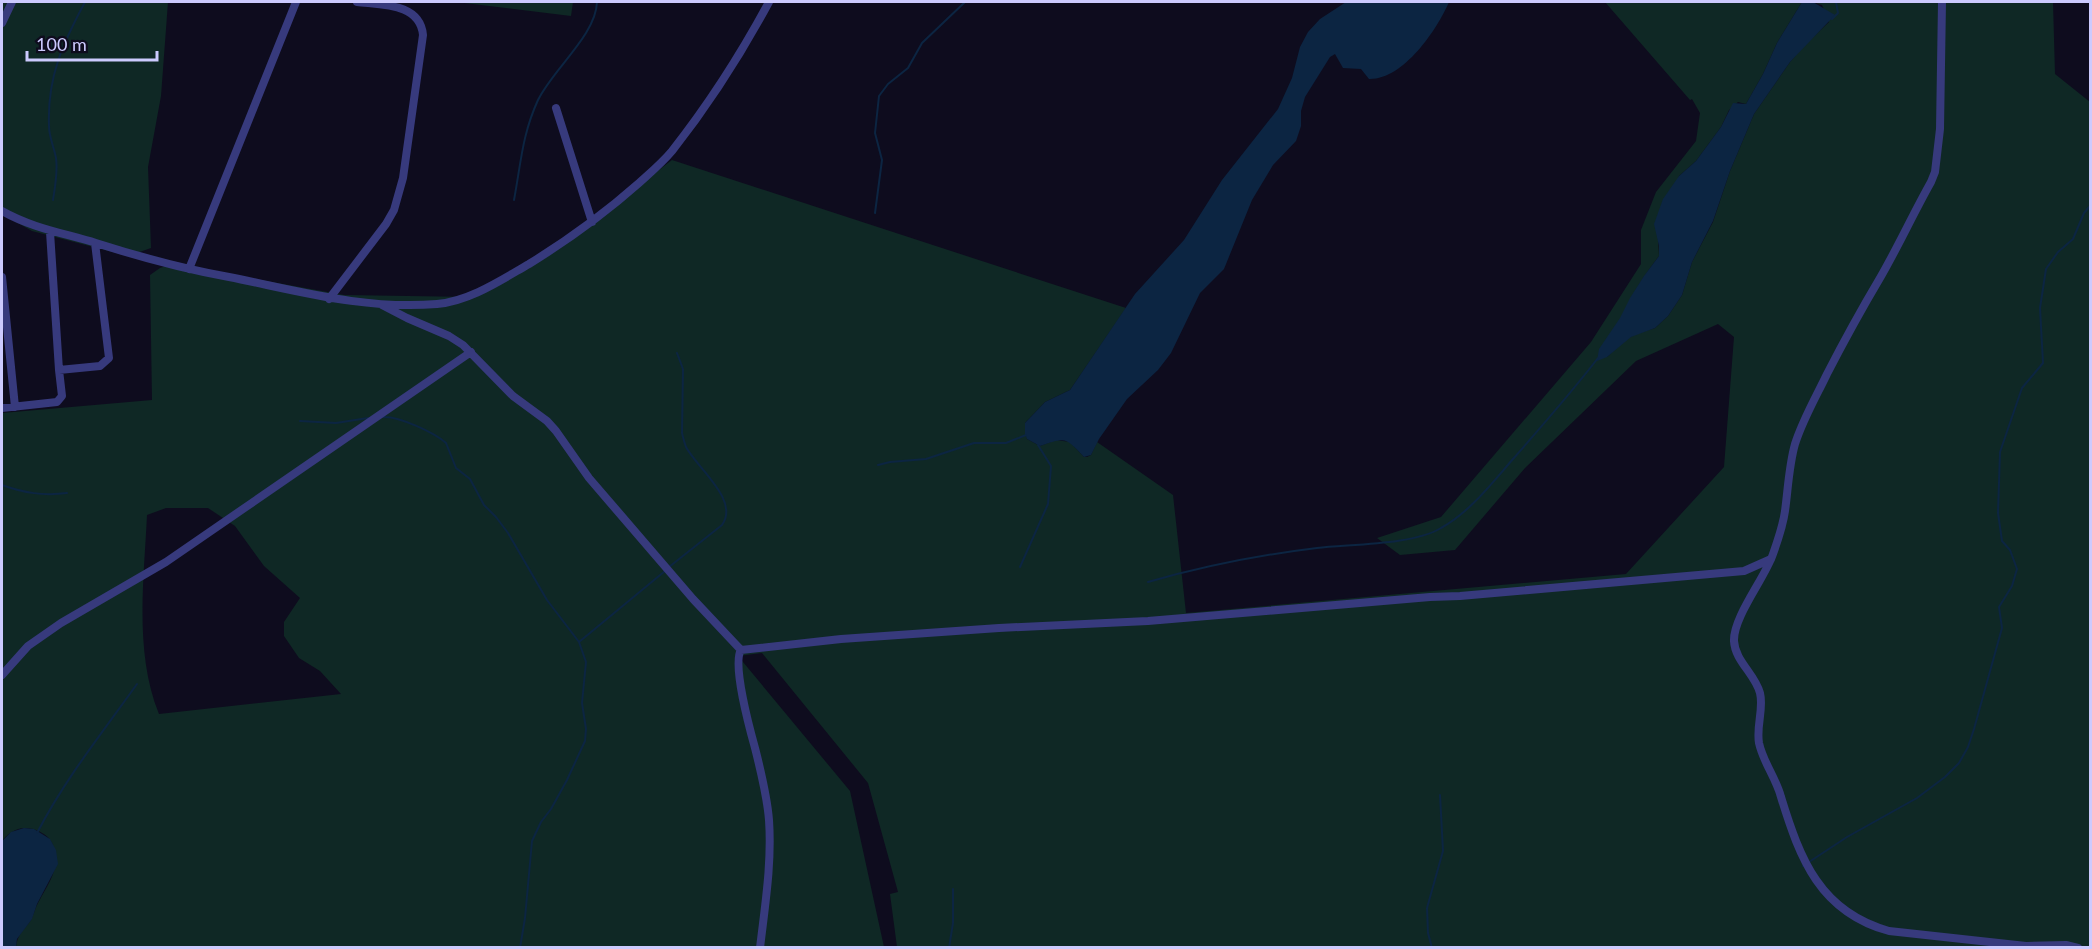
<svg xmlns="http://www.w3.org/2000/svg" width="2092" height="949" viewBox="0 0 2092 949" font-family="Lato,sans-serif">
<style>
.green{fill:#0f2825;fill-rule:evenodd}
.water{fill:#0c2542}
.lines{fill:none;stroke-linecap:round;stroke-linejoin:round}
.stream{stroke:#0c2542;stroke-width:2}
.street{stroke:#373a7d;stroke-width:8}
</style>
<rect width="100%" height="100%" fill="#0e0c1e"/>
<path class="green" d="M2,2H168L161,96L148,167L151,248L128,256L32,231L2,214Z
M456,2H573L571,16Z
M1605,2H1810H1802L1777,43L1763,74L1746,104L1738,102L1729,110L1721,127L1696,161L1679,176L1658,238L1659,256C1632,291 1621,315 1607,357L1625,340L1636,334L1655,328L1668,316L1682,295L1692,262L1713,222L1730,171L1754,114L1790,62L1803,47L1829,22L1822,5L1813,2H2053L2055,74L2090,102V947H897L890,894L898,892L868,783L762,653L738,656L850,791L884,947H16C17,935 24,930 31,920C34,914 35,908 38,903C49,882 62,867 52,843C48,834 35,828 25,828C16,828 7,834 2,841V413L152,400L150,275L160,268L172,264L344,295L472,297L545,256L672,160L1126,308L1070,390L1045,402L1025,423L1027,439L1040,446L1056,440L1070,442L1084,457H1087L1091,455L1097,442L1173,495L1186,613L1626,574L1724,467L1734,337L1718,324L1636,361L1525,468L1455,550L1400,555L1377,538L1441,517L1591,342L1641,264V230L1656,192L1696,141L1700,113L1692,99L1690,100ZM166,508H208L235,526L264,566L300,598L284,622V636L299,658L320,671L341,694L159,714C134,652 144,580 147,515Z"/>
<path class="water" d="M1346,2H1449C1437,30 1403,80 1369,79L1361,69L1343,68L1335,54L1330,57L1305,97L1301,111V126L1296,141L1273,165L1252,200L1224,269L1200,293L1171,353L1158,370L1127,399L1099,439L1091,455L1084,457C1065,437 1067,437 1040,446L1027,439L1025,434V423L1045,402L1070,390L1135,294L1184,240L1222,180L1278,109L1292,78L1300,47L1308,32L1320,19Z
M1802,2H1813L1835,15L1790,62L1754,114L1730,171L1713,221L1692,262L1682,295L1668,316L1655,328L1631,337L1607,357L1597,361L1599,349L1620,318L1630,298L1644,276L1659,256V246L1654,224L1663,199L1679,176L1696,161L1721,127L1733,103L1746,104L1763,74L1777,43Z
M24,828L34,829L50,839L56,850L58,864L37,904L32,919L17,939L16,947H2V841L11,832Z"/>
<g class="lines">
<path class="stream" d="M1832,19L1838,13L1836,2
M53,200C55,187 58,172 56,158C54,147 49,137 49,126C47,77 63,43 85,2
M514,200C521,163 522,135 538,100C553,69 596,35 597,2
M875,213L882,160L875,133L879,96L888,84L908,68L922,43L965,2
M383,417C399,416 435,433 446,443L456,468L470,479L484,505L496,517L508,533L547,600L579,642L586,662L582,703L586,729L585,741L567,780L551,809L541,822L532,841L525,918L520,948
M300,421L336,423L368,418
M878,465L890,462L926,459L974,443H1006L1026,435
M2,485C24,493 43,496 67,493
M669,567L722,525C740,500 697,468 686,447C684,442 683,437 682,433L683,369L677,353
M1020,567L1048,504L1051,466L1038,445
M1148,582C1204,566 1259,555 1317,548C1350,544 1413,545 1441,528C1470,512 1492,483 1513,459C1542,426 1571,393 1598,358
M579,642L665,571
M37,833C65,779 102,733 137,684
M1803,866L1847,837L1917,798L1945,777L1959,763L1968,747L1974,729L2002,628L1999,607L2012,586L2017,569L2010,550L2002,541L1998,513L2000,452L2022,388L2043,363L2040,308L2046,269L2058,252L2073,239L2084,213L2090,206
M949,948L953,923V889
M1432,948L1428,933L1427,908L1443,851L1440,795"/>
<path class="street" d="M1942,2L1940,129L1935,172L1931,182C1913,214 1898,247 1880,278C1861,310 1844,341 1827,374C1816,397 1803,419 1795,444C1789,465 1788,489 1785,511C1783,526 1778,540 1773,554C1765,578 1733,617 1734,641C1735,661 1755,674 1760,693C1764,709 1756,726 1759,743C1763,762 1776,778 1781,797C1800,859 1820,912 1889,931L2026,946L2066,945L2078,948
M2,23L12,2
M556,108L592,222
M2,211C32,228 63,233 96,243C140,257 184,269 229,277C299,291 365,310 437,304C470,301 501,280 529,264C568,240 604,214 639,183C650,173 662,163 672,151C709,104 741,54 769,2
M189,269L296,2
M2,277L15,407
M329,299L386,224L394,210L403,178L423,35C420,3 382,5 357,2
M382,305L407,318L449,336L463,345L513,396L547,421L556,431L589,478L693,599L741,650
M59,370L100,366L109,358L95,243
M2,408L57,402L62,396L59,370L50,232
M2,675L28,646L61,623L166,562L471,352
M760,948C765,905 772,863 769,820C767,795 761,772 755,748C750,730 732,664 741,650L841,639L999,628L1148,621L1430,597L1460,596L1744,571L1771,559"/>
</g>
<rect width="2092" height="949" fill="none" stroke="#cccafe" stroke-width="6"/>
<path d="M27 51v9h130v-9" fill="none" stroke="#cccafe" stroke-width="3"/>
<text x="36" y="51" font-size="18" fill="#cccafe" stroke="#0e0c1e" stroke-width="4.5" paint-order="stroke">100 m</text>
</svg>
